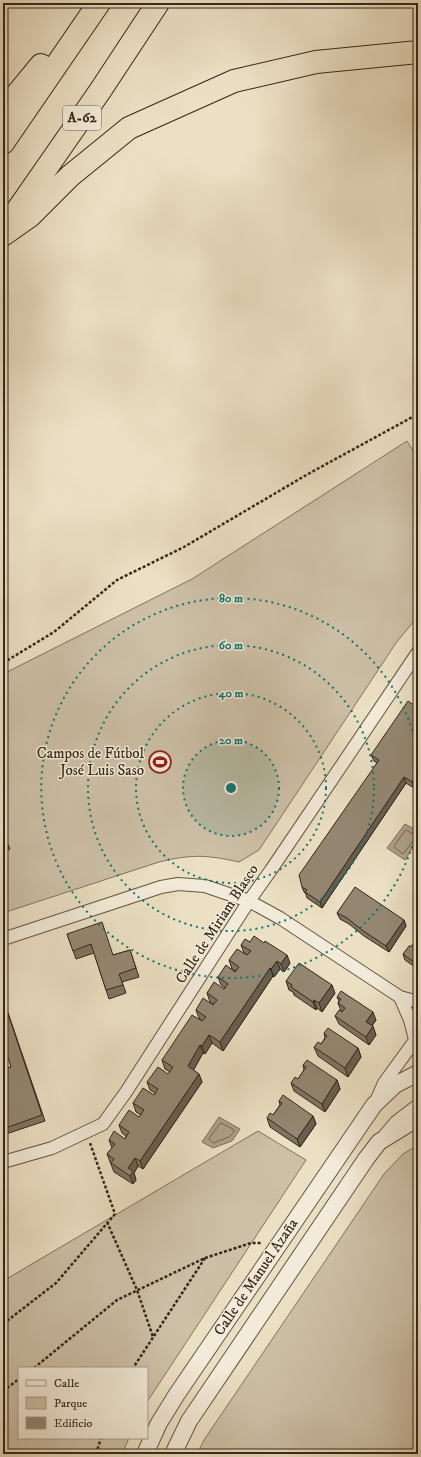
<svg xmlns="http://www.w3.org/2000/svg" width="421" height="1457" viewBox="0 0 421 1457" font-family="'IM FELL DW Pica',serif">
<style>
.green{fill:#cdc0a7;stroke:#817360}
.water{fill:#aea18a;stroke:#7e705d}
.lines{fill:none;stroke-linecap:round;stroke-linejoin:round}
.shore{stroke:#726452;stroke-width:1}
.minor-casing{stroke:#635444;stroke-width:14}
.tertiary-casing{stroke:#635444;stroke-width:18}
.motorway-casing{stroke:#35261a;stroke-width:24}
.path{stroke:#35261a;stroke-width:2.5;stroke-dasharray:3 2;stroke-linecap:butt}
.minor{stroke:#f3ebd9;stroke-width:12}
.tertiary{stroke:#f3ebd9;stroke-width:16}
.motorway{stroke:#ece0c4;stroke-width:22}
.wall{fill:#7f7462;stroke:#35261a}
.shaded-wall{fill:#685e50;stroke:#35261a}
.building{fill:#948772;stroke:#35261a}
.ring{fill:none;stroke:#0f766e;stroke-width:2;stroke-dasharray:2 4}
.labels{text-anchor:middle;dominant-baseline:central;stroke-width:3;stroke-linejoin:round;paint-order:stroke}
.shield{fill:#f3ebd9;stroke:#6e6153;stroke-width:1}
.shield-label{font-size:14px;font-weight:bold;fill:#35261a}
.poi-label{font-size:15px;fill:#35261a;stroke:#f3ebd9;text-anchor:end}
.street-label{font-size:15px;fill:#35261a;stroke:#f3ebd9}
.centre{fill:#0f766e;stroke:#f3ebd9;stroke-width:2}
.ring-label{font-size:12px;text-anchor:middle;font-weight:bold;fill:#0f766e;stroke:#f3ebd9;stroke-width:3;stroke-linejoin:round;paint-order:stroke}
</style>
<rect width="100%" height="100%" fill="#ece0c4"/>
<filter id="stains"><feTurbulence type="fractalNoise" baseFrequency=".005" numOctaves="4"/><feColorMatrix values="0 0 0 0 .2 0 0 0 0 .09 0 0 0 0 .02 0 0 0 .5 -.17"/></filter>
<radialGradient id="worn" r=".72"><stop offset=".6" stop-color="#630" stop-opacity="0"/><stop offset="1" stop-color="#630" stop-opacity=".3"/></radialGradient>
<path class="green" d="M407,441L418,459V616L396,643L259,850L239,862C208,855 191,854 159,862L3,913V674L192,579Z
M258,1131L306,1160L147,1402V1368H19V1438H129L122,1454H3V1281Z
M418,1145V1454H197L204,1440L384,1174L403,1154Z"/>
<path class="water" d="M405,824L418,831V839L405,860L387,848Z
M219,1117L240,1129L232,1141L213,1148L202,1142Z"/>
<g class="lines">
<path class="shore" d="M406,830L417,836L403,854L394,847Z
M221,1123L233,1129L234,1132L229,1137L213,1143L209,1139Z"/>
<g class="minor-casing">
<path id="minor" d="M3,939L161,887L178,884L205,886L249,901L280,918L400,997L418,1002
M400,997L410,1020L418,1051
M377,1099L384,1083L416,1039L418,1032
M385,1135L396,1122L418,1105
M3,1162L52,1148L103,1124L126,1092L249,901L271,870L418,652"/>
</g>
<g class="tertiary-casing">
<path id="tertiary" d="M145,1454L159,1423L177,1394L374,1105L395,1085L418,1073
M173,1454L189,1421L366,1159L379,1142L418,1118"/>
</g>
<g class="motorway-casing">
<path id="motorway" d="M3,111L41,65
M3,143L99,3
M9,222L100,91L158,3
M3,235L30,216L70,176L129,128L234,81L316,62L418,52"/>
</g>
<path class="path" d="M3,663L54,632L117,580L184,547L308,474L418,414
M107,1222L137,1290L153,1337
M205,1258L251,1243H262
M3,1324L56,1283L115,1214L90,1143
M34,1368L117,1300L205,1258L133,1368
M3,1391L19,1379
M96,1454L101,1438"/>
<use href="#minor" class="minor"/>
<use href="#tertiary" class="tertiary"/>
<use href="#motorway" class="motorway"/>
</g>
<path class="wall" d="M418,687V698L417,697L415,691Z
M418,708V782L414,788L406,783L322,908L307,898L306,894L304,892L302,887L377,763L374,761L371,755Z
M3,833L10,849L3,853Z
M337,913L404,920L406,926L389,952L364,936L349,924L340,919Z
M67,934L113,955L130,950L139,977L122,982L126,993L109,999L94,953L76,959Z
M418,937V969L405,960L403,954L412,946Z
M250,942L290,963L284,972L280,969L274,977L273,976L223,1051L212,1043L205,1054L203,1053L193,1070L199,1074L202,1082L143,1169L138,1166L134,1173L136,1180L133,1184L114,1172L107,1154L112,1148L109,1140L125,1139L126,1136L122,1133L119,1125L139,1117L141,1115L136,1112L133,1103L154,1095L155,1093L150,1090L147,1082L168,1074L170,1072L165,1069L162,1060L202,1021L199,1018L196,1010L213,1005L214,1004L210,1002L207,993L224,989L225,988L221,985L218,977L235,972L236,971L232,969L229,960L247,955L244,953L241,945Z
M286,981L335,993L322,1012L317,1008L316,1010L294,995L293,992L289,990Z
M337,997L376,1020L372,1026L376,1035L369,1045L339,1024L335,1016L341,1011L338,1003L339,1001Z
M3,998L45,1121L3,1135V1069L11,1067Z
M324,1033L358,1048L361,1057L348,1077L318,1056L314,1047L321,1044L325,1038Z
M303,1065L337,1080L340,1089L325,1112L294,1091L291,1083L298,1079L304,1070Z
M279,1101L313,1116L316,1124L300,1147L270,1127L267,1118L273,1115L280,1105Z"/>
<path class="shaded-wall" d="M418,773V782L414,788L412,782Z
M404,777L406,783L322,908L320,902Z
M404,920L406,926L389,952L386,946Z
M287,955L290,963L284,972L281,964Z
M277,961L280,969L274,977L271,969Z
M270,968L273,976L223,1051L220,1042Z
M332,985L335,993L322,1012L319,1003Z
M314,1000L317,1008L316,1010L313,1002Z
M373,1012L376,1020L369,1030L366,1022Z
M373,1026L376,1035L369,1045L366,1037Z
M209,1035L212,1043L205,1054L202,1046Z
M200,1045L203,1053L191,1075L188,1066Z
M358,1048L361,1057L348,1077L345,1068Z
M199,1074L202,1082L143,1169L140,1161Z
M337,1080L340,1089L325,1112L322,1104Z
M313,1116L316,1124L300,1147L297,1139Z
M135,1158L138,1166L134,1173L136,1180L133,1184L130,1176L128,1168Z"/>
<path class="building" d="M418,687V693L415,691Z
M408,701L418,708V773L412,782L404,777L320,902L305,892L307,890L302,887L299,875L379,760L371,755Z
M3,833L7,841L3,843Z
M355,887L404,920L386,946L362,930L347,918L337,913Z
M102,922L113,955L130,950L136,968L119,974L123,985L106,990L91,944L73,951L67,934Z
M254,936L264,943L265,941L287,955L281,964L277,961L271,969L270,968L220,1042L209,1035L202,1046L200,1045L188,1066L199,1074L140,1161L135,1158L128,1168L133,1171L130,1176L111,1163L114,1159L107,1154L115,1144L109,1140L114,1131L125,1139L129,1132L119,1125L129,1110L139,1117L144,1110L133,1103L143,1088L154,1095L158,1089L147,1082L158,1067L168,1074L173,1067L162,1060L192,1015L202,1021L206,1017L196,1010L203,998L213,1005L217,1000L207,993L214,982L224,989L228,984L218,977L226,965L235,972L239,967L229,960L237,949L247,955L251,951L241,945L245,939L250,942Z
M418,937V965L403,954L409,946H412Z
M299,963L332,985L319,1003L314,1000L313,1002L291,987L292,985L286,981Z
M341,991L373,1012L366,1022L373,1026L366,1037L335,1016L339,1010L342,1012L345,1008L338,1003L341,999L337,997Z
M3,999L42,1115L3,1129V1069L11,1067L3,1042Z
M328,1028L358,1048L345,1068L314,1047L318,1042L321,1044L327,1036L324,1033Z
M307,1060L337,1080L322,1104L291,1083L295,1077L298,1079L306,1067L303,1065Z
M283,1095L313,1116L297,1139L267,1118L270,1113L273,1115L282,1103L279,1101Z"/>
<circle cx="231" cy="788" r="48" fill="#0f766e" fill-opacity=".12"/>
<g class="ring">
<circle cx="231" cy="788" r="48"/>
<circle cx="231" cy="788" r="95"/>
<circle cx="231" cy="788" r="143"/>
<path d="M418 823A190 190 0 1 1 418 753"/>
</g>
<defs>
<g id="stadium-ring" transform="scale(1.15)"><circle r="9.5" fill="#f3ebd9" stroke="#8f2418" stroke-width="1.5"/><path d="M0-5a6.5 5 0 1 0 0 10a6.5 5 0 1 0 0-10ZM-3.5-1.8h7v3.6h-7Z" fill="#8f2418"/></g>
</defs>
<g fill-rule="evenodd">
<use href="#stadium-ring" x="160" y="762"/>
</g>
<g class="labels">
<rect class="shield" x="63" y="106" width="38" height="24" rx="3"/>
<g class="shield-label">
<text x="82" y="118">A-62</text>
</g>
<g class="poi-label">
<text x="144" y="753">Campos de Fútbol<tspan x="144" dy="17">José Luis Saso</tspan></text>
</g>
<g class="street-label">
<text transform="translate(217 924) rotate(-57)">Calle de Miriam Blasco</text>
<text transform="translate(256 1277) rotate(-56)">Calle de Manuel Azaña</text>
</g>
</g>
<circle cx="231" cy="788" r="6" class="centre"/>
<g class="ring-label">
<text x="231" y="602">80 m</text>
<text x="231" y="649">60 m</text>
<text x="231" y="697">40 m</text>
<text x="231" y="744">20 m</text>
</g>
<rect width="421" height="1457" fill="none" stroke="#ece0c4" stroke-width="16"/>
<rect x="4" y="4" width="413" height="1449" fill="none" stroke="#35261a" stroke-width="2"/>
<rect x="8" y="8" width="405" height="1441" fill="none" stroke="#35261a"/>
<rect x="18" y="1367" width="130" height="72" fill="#f3ebd9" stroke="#a79c8d"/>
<rect x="26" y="1380" width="20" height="6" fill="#f3ebd9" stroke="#a79c8d"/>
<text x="54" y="1387" font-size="12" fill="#35261a">Calle</text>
<rect x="26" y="1397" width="20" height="12" fill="#cdc0a7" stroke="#a79c8d"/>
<text x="54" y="1407" font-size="12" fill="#35261a">Parque</text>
<rect x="26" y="1417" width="20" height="12" fill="#948772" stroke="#a79c8d"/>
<text x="54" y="1427" font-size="12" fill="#35261a">Edificio</text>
<rect width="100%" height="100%" filter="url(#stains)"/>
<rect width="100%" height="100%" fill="url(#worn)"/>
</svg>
